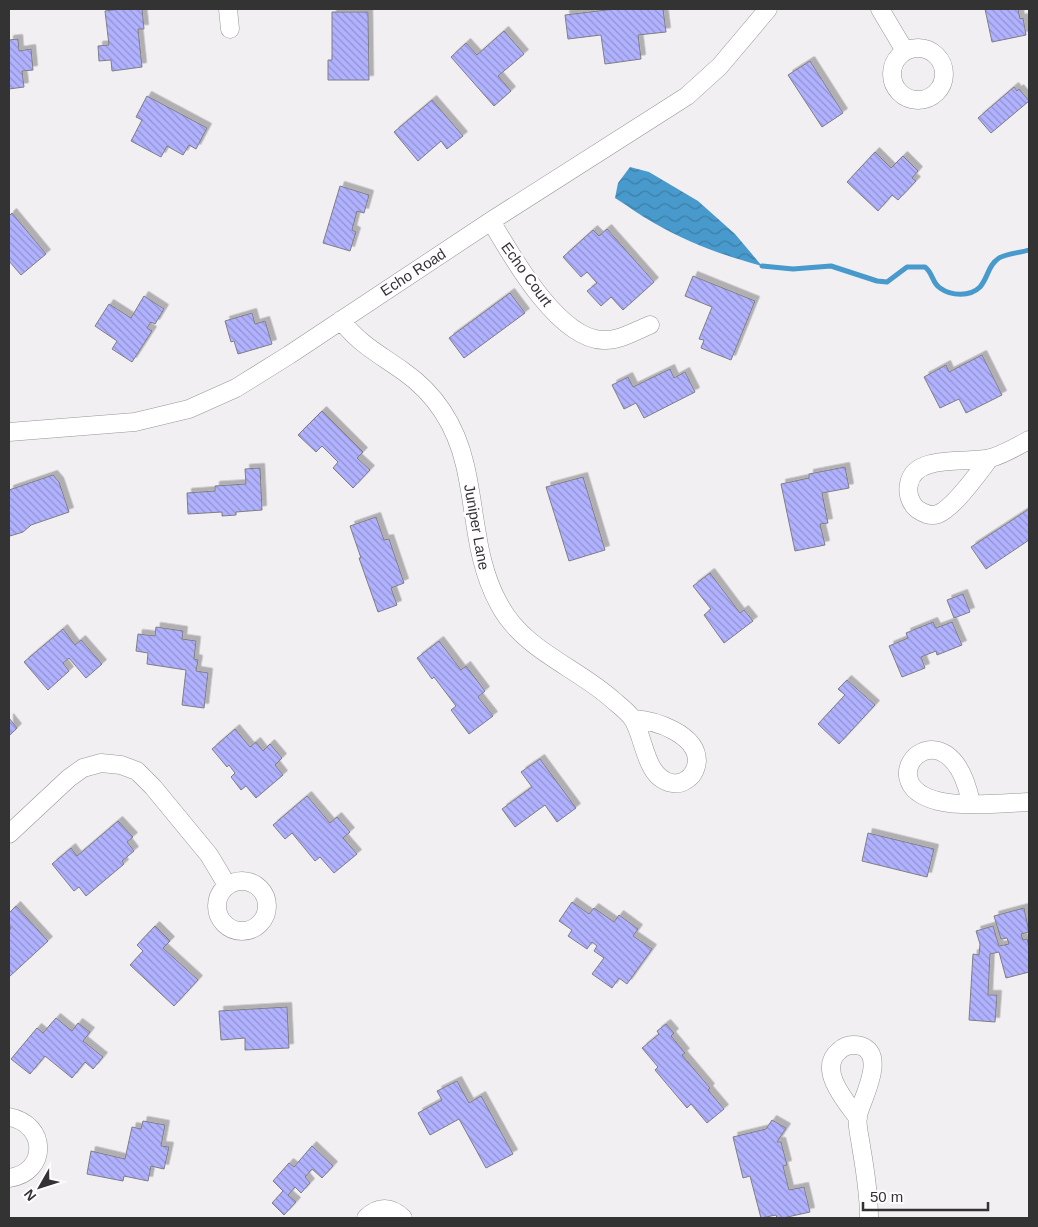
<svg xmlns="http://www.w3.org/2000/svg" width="1038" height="1227" viewBox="0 0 1038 1227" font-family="Arial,sans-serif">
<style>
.water{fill:url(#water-waves)}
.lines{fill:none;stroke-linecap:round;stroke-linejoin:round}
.stream{stroke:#489acc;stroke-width:5}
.building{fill:url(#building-back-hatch);stroke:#7e7e82;filter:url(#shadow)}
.street-casing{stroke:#979598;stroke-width:19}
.street{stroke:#fff;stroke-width:18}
.labels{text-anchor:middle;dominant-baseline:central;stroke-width:5;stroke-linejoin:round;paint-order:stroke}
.street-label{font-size:15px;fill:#343334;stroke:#fefcff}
</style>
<defs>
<pattern id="water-waves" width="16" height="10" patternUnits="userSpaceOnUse" patternTransform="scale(1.25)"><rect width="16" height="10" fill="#489acc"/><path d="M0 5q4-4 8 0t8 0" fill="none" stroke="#3d7ea6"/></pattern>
<pattern id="building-back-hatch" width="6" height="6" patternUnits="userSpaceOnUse" patternTransform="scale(1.25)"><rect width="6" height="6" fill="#b1b2ff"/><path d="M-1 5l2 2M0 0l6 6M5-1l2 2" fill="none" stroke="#9191cf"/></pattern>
<filter id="shadow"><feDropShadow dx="4.5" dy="-4.5" stdDeviation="0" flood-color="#0004"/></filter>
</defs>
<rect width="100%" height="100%" fill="#f1eff2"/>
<path class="water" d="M630,167L649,172L698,201L735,234L762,266C725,256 688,243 654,223C641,216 628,206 615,198L618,183Z"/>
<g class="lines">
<path class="stream" d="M762,266L793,269L831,266L877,281L887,282L907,267H925C933,273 932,283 940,288C951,296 970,297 980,287C988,278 988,265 999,258C1007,253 1020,253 1029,250"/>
</g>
<path class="building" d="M120,9H142L144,29H138L142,67L112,71L111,60L99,61L98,46L109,45L105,11Z
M615,9H663L666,32L638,35L641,59L605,64L601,35L568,39L565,15Z
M985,9H1018L1020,19L1023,18L1026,35L992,42Z
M332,12H368L369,80H328V60H332Z
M504,31L524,54L498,76L511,91L494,106L451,57L466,43L477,55Z
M18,39L19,51L31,49L33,70L22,71L24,87L9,89V40Z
M810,61L843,113L822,127L788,75Z
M1014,87L1017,91L1019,89L1029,101L991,133L978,118Z
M147,96L207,128L196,149L189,145L183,155L167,146L161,157L131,141L142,120L136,117Z
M432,100L463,136L447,149L441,141L418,161L394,132Z
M875,152L891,168L903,156L918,171L912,178L916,181L898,200L892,195L878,211L847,182Z
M340,186L369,195L364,213L357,211L352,230L356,232L350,251L323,243Z
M12,213L46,254L21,275L9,261V216Z
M607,229L654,282L623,310L611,297L601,306L587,291L597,283L587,272L581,277L563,257L593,230L599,236Z
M693,276L755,301L731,360L701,348L704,340L699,339L712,307L685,296Z
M510,293L525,313L464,358L449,338Z
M144,296L164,309L155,324L151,322L147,328L152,331L132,362L112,349L117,341L95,326L109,304L131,318Z
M252,313L255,324L265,321L272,344L238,354L234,341L231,342L225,321Z
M982,355L1002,395L966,413L959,399L940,408L924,377L946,365L949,372Z
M670,369L674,378L685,372L695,392L644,418L636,403L624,409L612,385L628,377L633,387Z
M322,411L363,452L357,458L370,470L353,488L333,468L338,462L322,446L316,452L298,435Z
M845,467L849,488L822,493L828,523L820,524L825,545L795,551L781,484L809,478V474Z
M260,468L262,510L236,512V515L222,516V512L188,514L187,493L215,491V486L246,484L245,469Z
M53,475L59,482L69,512L31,525L23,532L10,536L9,534V490Z
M583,477L605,550L569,561L546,487Z
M1029,509V540L986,569L971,547Z
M376,517L384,540L389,539L404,583L391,588L397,605L378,612L359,558H361L350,526Z
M710,573L740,613L744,610L753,621L724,643L704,615L711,609L693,586Z
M963,594L970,612L954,618L947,600Z
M933,622L936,628L952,622L962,645L937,655L936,651L921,657L925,668L902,677L889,646L908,638L906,633Z
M156,627L183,631L182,639L196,641L194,659L198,660L196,671L208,673L204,708L182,705L186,670L147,664L148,653L136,651L138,634L155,636Z
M63,629L75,645L81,640L102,664L86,678L69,658L63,663L69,671L48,690L24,662Z
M439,641L461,670L466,666L485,691L478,697L493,716L469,734L451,710L456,706L434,677L432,679L417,658Z
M847,680L875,705L839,744L818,724L845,695L838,689Z
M9,718L17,728L9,736Z
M235,729L250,747L256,742L263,751L270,744L282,758L275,765L283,775L256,798L246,786L241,790L231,777L235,773L229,765L227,767L212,749Z
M540,759L576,808L557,822L545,805L515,827L502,809L532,787L521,772Z
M307,796L330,823L337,817L350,832L343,838L357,854L334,873L320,857L315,861L292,833L285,839L273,825Z
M118,821L133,837L127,842L134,851L122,861L124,864L86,896L79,887L74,891L52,864L71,848L77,856Z
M868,833L934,849L927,877L862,861Z
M572,902L589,914L594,908L614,922L619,915L638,929L633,936L652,949L627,984L619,978L612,988L592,974L604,958L594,951L597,946L592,942L587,949L568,936L572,930L559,921Z
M16,906L48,941L9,977V931L11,928L9,925V913Z
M1024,908L1029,932L1021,934L1023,940L1027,939L1029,946V972L1006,978L999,952L990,954L988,995H997L995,1022L969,1020L973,954L979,955L980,944L976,931L993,926L999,946L1009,944L1007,938L1001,939L994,916Z
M155,926L170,941L163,948L198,980L174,1006L130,965L143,951L137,945Z
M287,1007L289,1048L245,1050V1038L221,1040L219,1011Z
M56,1018L72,1031L78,1023L90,1032L83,1041L103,1057L93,1069L85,1062L72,1078L45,1056L30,1074L11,1059L37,1028L43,1033Z
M666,1024L674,1033L671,1036L685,1053L682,1055L710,1088L708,1090L724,1109L707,1123L691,1104L687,1108L655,1070L658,1067L642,1048L659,1034L657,1031Z
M457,1081L469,1103L481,1096L513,1154L486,1168L459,1119L430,1135L418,1113L442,1100L437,1091Z
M772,1120L786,1128L777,1142H781L787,1165L783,1166L789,1190L804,1187L810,1212L783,1218H777L776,1215L761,1218L750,1176L743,1178L733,1137L766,1129Z
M143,1121L165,1125L161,1146L169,1147L164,1169L151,1166L148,1181L124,1176L123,1181L87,1174L91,1151L125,1159L132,1127L141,1129Z
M312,1146L333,1166L322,1178L312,1169L305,1177L310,1183L301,1193L295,1187L288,1195L296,1202L284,1215L272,1203L283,1191L273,1181L289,1163L294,1167Z"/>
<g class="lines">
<g class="street-casing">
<path id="street" d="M228,9L230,29
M880,9L905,51
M892 74a26 26 0 1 1 52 0a26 26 0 1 1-52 0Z
M491,221C511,255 558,339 603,340C619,341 635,331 650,325
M341,320C359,344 379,354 403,371C436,394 456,426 465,465C476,511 475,561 499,604C524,651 575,666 613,700C620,706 628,712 632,718C645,736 644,778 672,783C677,784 682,783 686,780C693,776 696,770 697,761C697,734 655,720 633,719
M9,432L135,422L189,409L236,388L289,355L491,221L687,96L720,66L768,9
M990,458C979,472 954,508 938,514C930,517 923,513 917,509C910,503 907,493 909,484C914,453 969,464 991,458C1004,454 1018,446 1029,440
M971,803C949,695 863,782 938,801C960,807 1005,803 1029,802
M9,834L69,778L83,768L101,763L121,765L137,771L153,787L209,855L227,885
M217 906a25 25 0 1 1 50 0a25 25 0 1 1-50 0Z
M9,1117C48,1124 48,1173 9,1178
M858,1118C846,1102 817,1069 839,1051C845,1045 853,1044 861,1046C887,1055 862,1099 858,1115C856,1124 860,1137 861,1146C865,1169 869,1194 869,1218
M366,1218C378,1206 391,1206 403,1218"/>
</g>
<use href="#street" class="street"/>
</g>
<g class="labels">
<g class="street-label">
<text transform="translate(413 272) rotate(-33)">Echo Road</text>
<text transform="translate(527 274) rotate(54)">Echo Court</text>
<text transform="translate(477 527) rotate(80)">Juniper Lane</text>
</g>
</g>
<rect width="1038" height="1227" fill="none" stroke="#343334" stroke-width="20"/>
<g transform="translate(40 1187) rotate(231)" stroke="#fefcff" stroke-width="4" paint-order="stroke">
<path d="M0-4L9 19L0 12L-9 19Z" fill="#343334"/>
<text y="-8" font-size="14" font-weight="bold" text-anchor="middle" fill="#343334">N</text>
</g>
<path d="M863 1202v8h125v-8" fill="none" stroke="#343334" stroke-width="2.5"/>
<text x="870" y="1202" font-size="15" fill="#343334" stroke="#fefcff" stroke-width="4" paint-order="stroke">50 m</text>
</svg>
